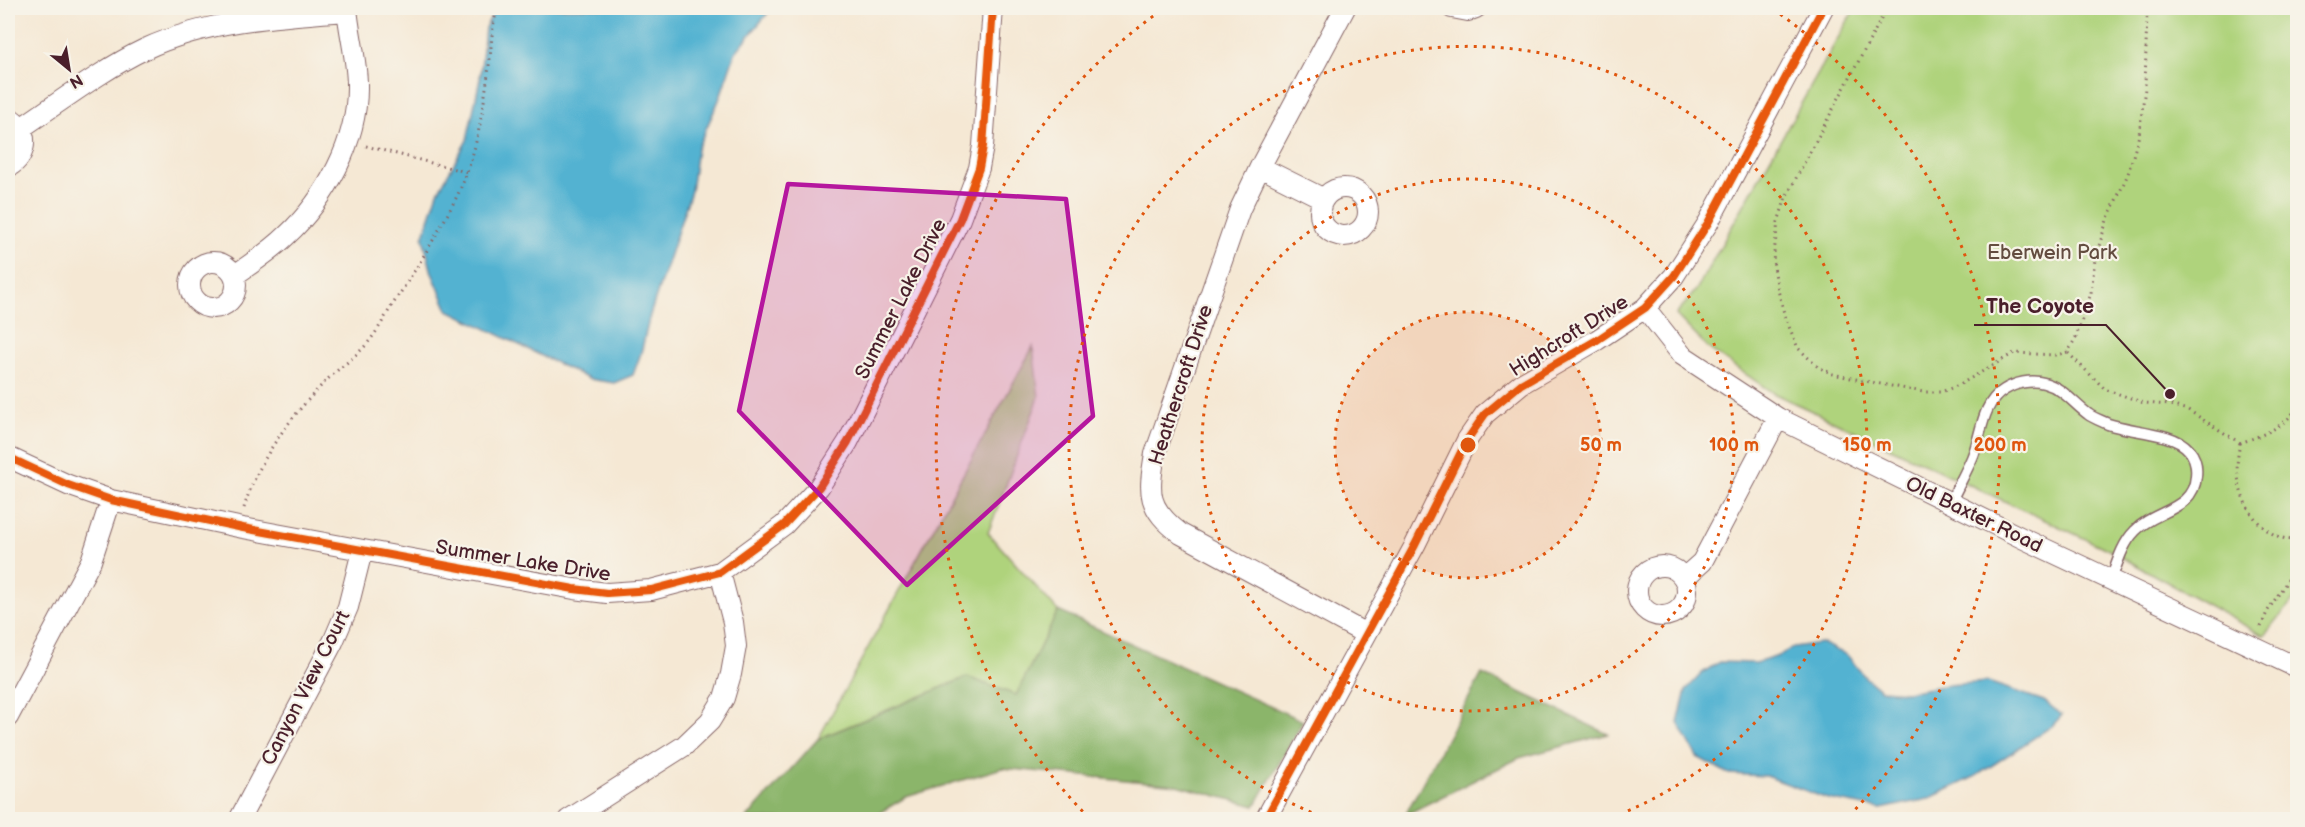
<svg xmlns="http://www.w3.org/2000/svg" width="2305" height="827" viewBox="0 0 2305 827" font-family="'Balsamiq Sans',sans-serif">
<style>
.green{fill:#afd37b;stroke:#7c7953;stroke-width:1.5}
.forest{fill:#8bb56b;stroke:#6a6a4b;stroke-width:1.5}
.water{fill:#53b2d1;stroke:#4e687e;stroke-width:1.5}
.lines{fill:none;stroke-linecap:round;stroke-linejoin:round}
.lane-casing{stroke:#866566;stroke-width:13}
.street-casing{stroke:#866566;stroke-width:22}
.path{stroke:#866566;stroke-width:3;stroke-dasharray:1.5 4.5;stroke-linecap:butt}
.lane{stroke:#fff;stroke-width:10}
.street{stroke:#fff;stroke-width:20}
.cycleway-casing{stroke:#f7f3e8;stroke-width:11}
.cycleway{stroke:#e8590c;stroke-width:8}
.marked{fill:#b5179e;fill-opacity:0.2;stroke:#b5179e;stroke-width:4.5;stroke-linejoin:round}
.ring{fill:none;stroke:#e0560e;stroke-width:3;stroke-dasharray:3 6}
.labels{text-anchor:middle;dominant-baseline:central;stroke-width:4.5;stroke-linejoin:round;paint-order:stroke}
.park-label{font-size:20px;fill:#634c3f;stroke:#f7f3e8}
.street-label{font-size:20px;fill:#4a1f2b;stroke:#f7f3e8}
.centre{fill:#e0560e;stroke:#f7f3e8;stroke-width:3}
.ring-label{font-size:18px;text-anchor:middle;font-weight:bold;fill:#e0560e;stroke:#f7f3e8;stroke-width:4.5;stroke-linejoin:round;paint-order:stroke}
.leader{fill:none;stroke:#4a1f2b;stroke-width:2}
.callout-dot{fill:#4a1f2b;stroke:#f7f3e8;stroke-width:2}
.callout-label{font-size:21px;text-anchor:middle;font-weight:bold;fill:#4a1f2b;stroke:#f7f3e8;stroke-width:4.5;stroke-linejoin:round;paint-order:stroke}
</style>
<rect width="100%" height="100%" fill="#f7f3e8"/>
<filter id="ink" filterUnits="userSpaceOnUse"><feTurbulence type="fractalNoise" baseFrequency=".0167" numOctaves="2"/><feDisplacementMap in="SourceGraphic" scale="12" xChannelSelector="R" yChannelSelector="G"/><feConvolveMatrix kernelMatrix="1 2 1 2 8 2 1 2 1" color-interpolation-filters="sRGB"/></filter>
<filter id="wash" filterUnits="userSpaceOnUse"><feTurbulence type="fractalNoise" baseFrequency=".008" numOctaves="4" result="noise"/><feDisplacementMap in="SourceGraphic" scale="24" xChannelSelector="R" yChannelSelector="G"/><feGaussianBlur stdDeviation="1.35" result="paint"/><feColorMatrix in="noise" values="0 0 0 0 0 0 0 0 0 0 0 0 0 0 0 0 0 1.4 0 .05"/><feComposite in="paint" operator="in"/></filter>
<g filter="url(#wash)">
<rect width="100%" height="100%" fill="#f5e8d4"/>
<path class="green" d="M1855,8H2297V596L2264,636L2107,549L1773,393L1708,348L1676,315L1696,290Z
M1033,347L1039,397L988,533L1058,611L1016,696L967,677L818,739Z"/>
<path class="forest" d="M1058,611L1303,721L1255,806L1177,785L1002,768L906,797L869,819H746L818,739L967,677L1016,695Z
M1482,674L1608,734L1519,758L1405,815Z"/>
<path class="water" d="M496,8H772L735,53L719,100L697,149L691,191L650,315L641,353L633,375L614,383L589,379L448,310L432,273L423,238L438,192L467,140L480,79L485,28Z
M1821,643L1847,655L1865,677L1881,690L1906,692L1948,685L1988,682L2044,701L2062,715L2052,726L1976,776L1928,799L1881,809L1828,799L1766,776L1729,774L1697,757L1678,723L1686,690L1702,673L1719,662L1756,663L1778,656L1794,647Z"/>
</g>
<g filter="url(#ink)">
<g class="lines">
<g class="lane-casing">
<path id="lane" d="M1950,503C1957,488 1965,474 1972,458C1982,435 1981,404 2004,390C2015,383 2031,379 2044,383C2063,388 2073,403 2088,414C2093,418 2102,421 2108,424C2131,432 2174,432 2189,450C2195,457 2197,467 2196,476C2194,511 2154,510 2135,531C2122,544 2117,564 2111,580"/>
</g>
<g class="street-casing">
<path id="street" d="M1345,8L1260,167L1240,209L1155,454C1148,494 1147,508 1181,534L1366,634
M1452,8L1468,11L1476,8
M8,117C30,128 29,156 8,167
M21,128C60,102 103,69 145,49C208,20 279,16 347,11
M1260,167L1324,199
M1320 212a24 24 0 1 1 48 0a24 24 0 1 1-48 0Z
M190 285a23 23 0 1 1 46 0a23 23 0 1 1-46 0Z
M235,275C252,263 271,251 286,236C326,199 358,141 357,85C357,60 349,33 347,8
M1645,308L1682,355L1778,418L2022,538L2298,668
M8,457L68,485L111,500L243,528L574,589L607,593L651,590L720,572L784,525L819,487L848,442L960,219L979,168L983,146L993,8
M1637 591a25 25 0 1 1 50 0a25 25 0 1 1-50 0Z
M1684,578L1702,562L1778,418
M8,717L91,561L111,500
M239,820L333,642L348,607L362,551
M568,820L684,746L710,721L724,698L731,674L736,646L733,622L720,572
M1265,820L1415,545L1467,440L1485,414L1521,384L1597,340L1645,308L1674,276L1708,223L1823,8"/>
</g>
<path class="path" d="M1887,8L1786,197L1778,222L1773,261L1778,290L1785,317L1798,348L1818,367L1833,374L1860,380L1923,392H1941L1959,385L2014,353L2056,355L2068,352L2076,337L2091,293L2095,259L2107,220L2128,174L2139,135L2145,88L2147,8
M366,146L466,172
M2068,353L2105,389L2144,403L2170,405L2188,410L2240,443
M2240,443C2238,454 2236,465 2238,476C2241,507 2264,541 2298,540
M2240,443C2262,435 2285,428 2298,406
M244,508C258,458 294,412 331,376C342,366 355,357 365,346C377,333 384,318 393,304C415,271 436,237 454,202C476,160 483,112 489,66C492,46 491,26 498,8
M2261,627L2267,612L2298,564"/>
<use href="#lane" class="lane"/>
<use href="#street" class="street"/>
<g class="cycleway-casing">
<path id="cycleway" d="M8,457L68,485L111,500L243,528L574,589L607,593L651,590L720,572L784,525L819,487L848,442L960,219L979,168L983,146L993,8
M1265,820L1415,545L1467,440L1485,414L1521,384L1597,340L1645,308L1674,276L1708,223L1823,8"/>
</g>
<use href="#cycleway" class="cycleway"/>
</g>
</g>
<path class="marked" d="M788,184L1066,199L1093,416L907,585L739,411Z"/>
<circle cx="1468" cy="445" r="133" fill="#e0560e" fill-opacity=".12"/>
<g class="ring">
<circle cx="1468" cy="445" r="133"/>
<circle cx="1468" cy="445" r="266"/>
<path d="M1328 819A399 399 0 1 1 1608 819"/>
<path d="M1089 818A532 532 0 0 1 1163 9M1773 9A532 532 0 0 1 1847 818"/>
</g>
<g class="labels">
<g class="park-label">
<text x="2052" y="253">Eberwein Park</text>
</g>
<g class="street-label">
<text transform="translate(901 299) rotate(-63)">Summer Lake Drive</text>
<text transform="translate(1569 336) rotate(-32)">Highcroft Drive</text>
<text transform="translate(1181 385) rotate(-72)">Heathercroft Drive</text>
<text transform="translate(1974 515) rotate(26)">Old Baxter Road</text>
<text transform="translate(523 561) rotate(9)">Summer Lake Drive</text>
<text transform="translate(306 688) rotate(-63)">Canyon View Court</text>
</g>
</g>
<circle cx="1468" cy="445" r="9" class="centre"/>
<g class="ring-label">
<text x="1601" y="451">50 m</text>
<text x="1734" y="451">100 m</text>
<text x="1867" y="451">150 m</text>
<text x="2000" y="451">200 m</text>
</g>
<path class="leader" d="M2170 394L2106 325H1974"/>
<circle class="callout-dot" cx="2170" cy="394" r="6"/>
<g class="callout-label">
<text x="2040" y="313">The Coyote</text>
</g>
<rect width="2305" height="827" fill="none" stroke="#f7f3e8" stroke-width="30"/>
<g transform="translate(69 69) rotate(150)" stroke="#f7f3e8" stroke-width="4.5" paint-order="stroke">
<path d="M0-4.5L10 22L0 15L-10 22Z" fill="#4a1f2b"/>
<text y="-9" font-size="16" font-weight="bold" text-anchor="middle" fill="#4a1f2b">N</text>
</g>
</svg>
